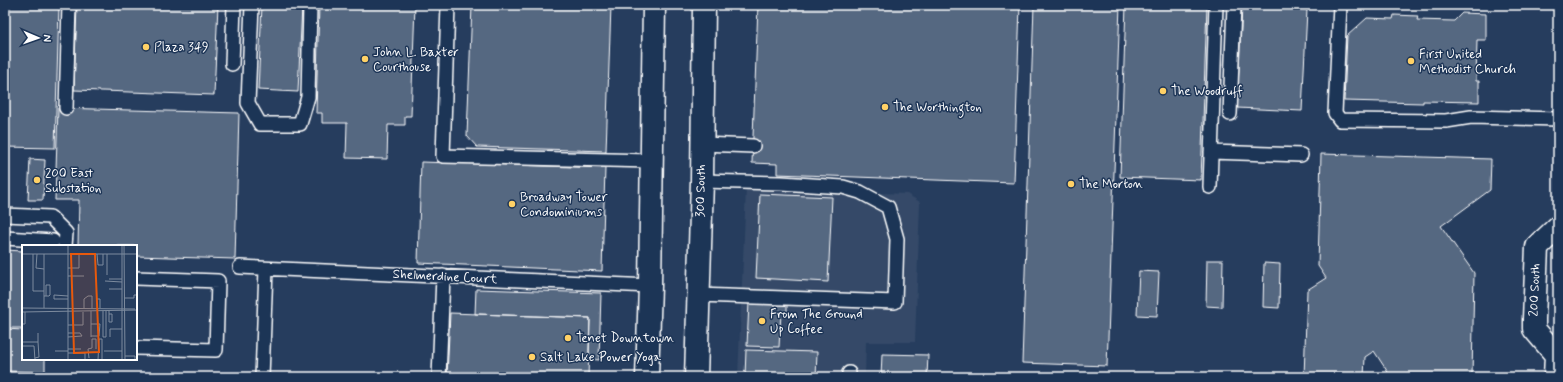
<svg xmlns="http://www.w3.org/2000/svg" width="1563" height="382" viewBox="0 0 1563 382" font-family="Mynerve,sans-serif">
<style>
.built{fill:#344a68}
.building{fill:#556781;stroke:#fff}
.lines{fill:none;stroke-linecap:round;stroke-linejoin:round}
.service-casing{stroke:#fff;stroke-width:16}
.tertiary-casing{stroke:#fff;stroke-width:25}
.path{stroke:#fff;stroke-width:2.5;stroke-dasharray:4 3;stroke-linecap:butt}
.service{stroke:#1d3557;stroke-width:13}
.tertiary{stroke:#1d3557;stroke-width:22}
.poi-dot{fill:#ffd166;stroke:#1d3557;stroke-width:1.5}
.labels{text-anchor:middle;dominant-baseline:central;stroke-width:3;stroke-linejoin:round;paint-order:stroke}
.poi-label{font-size:13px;fill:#fff;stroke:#1d3557;text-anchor:start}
.street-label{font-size:13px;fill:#fff;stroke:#1d3557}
.inset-road{fill:none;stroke:#7d8b9e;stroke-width:1}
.view{fill:#e8590c;fill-opacity:0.15;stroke:#e8590c;stroke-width:2}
.inset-edge{fill:none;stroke:#fff;stroke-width:2}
</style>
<rect width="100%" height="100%" fill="#263d5e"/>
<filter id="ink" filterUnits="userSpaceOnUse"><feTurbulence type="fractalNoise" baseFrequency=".025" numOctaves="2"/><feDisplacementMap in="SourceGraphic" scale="8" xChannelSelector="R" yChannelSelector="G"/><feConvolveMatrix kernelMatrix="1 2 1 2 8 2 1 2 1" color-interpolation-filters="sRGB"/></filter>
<g filter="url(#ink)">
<path class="built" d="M746,188L907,194L920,202L915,342H866L865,377H738Z"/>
<path class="building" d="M6,5H59L55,148L5,147Z
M77,5H218L214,95L74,90Z
M262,5H302L298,92L258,90Z
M319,5H415L411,116H405V125H388L387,159L346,158L347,123H322V113H316Z
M472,5H611L606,151L477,147L467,136Z
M758,5H1020L1014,183L777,174V164L752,163Z
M1034,5H1120L1107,366L1022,363Z
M1126,5H1207L1201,180L1120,177Z
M1242,6L1307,10L1302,111L1237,108Z
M1462,13L1486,14V40H1477L1476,81H1479V102L1423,101V103L1344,101L1347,36L1367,18L1393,19L1394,15L1418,16L1417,20L1454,21Z
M58,108L239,113L235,259L136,256V246H78L79,200H55Z
M1321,154L1491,159L1490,190L1441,226L1474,273L1472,377H1391L1374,351L1365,357L1364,377H1304L1307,290L1326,278L1318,266Z
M30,159L45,160L43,200H28Z
M421,162L605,168L602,271L418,263Z
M760,194L832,197L828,282L756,278Z
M5,250L23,251V328H5Z
M1207,260H1223L1222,307L1206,306Z
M1264,263L1280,264L1279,308L1263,307Z
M1139,271L1159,272L1157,316L1137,315Z
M476,289L601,293L599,360L589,359L590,318L475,314Z
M749,302L787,304V313H781L779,347L747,346Z
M450,313L590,318L588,377H447Z
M5,329L23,330V359H45V372L5,371Z
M746,350L817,352L816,377H745Z
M882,354L928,355L927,377H881Z"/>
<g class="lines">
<g class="service-casing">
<path id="service" d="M252,5L248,103L260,124H300L308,97L310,5
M448,5L443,156L651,161
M1340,5L1335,113L1340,120L1446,121L1471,117L1558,119
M232,64L234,5
M66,108L69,5
M1230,114L1234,5
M702,144L753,146
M1211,152L1301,155
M1210,187L1216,5
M5,215L50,217L66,233L65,246
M5,238L53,241
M240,267L650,286
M136,278L218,281L216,350L136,348
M698,295L895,302L897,239L888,207L860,192L843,187L781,183L702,181
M262,377L266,269
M439,377L443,276
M849,377V373"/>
</g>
<g class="tertiary-casing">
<path id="tertiary" d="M1556,355L1534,329V319L1537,247L1558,227
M647,377L650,286L654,5
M696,377L702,181L704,5
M1555,377L1556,355L1558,353"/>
</g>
<path class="path" d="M1529,8H1536"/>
<use href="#service" class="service"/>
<use href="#tertiary" class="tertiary"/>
</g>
</g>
<g class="poi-dot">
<circle cx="146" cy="47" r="4"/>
<circle cx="365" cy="59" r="4"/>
<circle cx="1411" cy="61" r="4"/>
<circle cx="1163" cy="91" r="4"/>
<circle cx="885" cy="107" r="4"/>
<circle cx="37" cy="180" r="4"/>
<circle cx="1071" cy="184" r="4"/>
<circle cx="512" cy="204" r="4"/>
<circle cx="762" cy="321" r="4"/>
<circle cx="568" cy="338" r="4"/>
<circle cx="532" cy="357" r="4"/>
</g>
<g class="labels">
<g class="poi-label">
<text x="154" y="47">Plaza 349</text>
<text x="373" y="52">John L. Baxter<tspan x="373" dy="15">Courthouse</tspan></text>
<text x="1419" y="54">First United<tspan x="1419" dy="15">Methodist Church</tspan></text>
<text x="1171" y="91">The Woodruff</text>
<text x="893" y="107">The Worthington</text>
<text x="45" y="173">200 East<tspan x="45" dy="15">Substation</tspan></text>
<text x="1079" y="184">The Morton</text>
<text x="520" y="197">Broadway Tower<tspan x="520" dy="15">Condominiums</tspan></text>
<text x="770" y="314">From The Ground<tspan x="770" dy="15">Up Coffee</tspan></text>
<text x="576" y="338">Tenet Downtown</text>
<text x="540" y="357">Salt Lake Power Yoga</text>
</g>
<g class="street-label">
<text transform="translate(701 191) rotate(-89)">300 South</text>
<text transform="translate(445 277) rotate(3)">Shelmerdine Court</text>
<text transform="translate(1535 290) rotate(-88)">200 South</text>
</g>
</g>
<g transform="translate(22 245)">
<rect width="115" height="115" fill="#263d5e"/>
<path class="inset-road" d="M46,0V115M102,0L103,115M0,9H115M11,9V46H22M15,9L14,23L22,24M75,9L76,20H81V9M85,9V30M46,23H57V9M46,31H62M87,34H100M83,36L100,37M87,44H100M22,51H27L28,50V40H24V51M46,51L32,50V54H46M102,53H112V50H115M74,54H78V63M0,63L113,64M22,63V9M62,63V54L66,51H70V63M81,66V92H84V66M87,66V77H90V69H87M0,67L115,65M0,79H3V67M46,80H61V67M46,88H58L60,91L46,92M69,91H77L78,79H69M69,92V66M88,92V84H100M0,97H16V88M0,101H12L13,115M46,104H59M33,106H46M82,106H100M46,108H63V115M103,111H113V115M13,113L17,112L16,97M67,113L66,104L70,103V94H74V104M76,115L77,94H80M80,115V94M100,115V0"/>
<path class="view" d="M49,9H73L77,107L52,108Z"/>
<rect width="115" height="115" class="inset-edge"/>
</g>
<rect width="1563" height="382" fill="none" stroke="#1d3557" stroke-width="20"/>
<rect x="10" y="10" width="1543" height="362" fill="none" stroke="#fff" stroke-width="1.5" filter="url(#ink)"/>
<g transform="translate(38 38) rotate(92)" stroke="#1d3557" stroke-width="3" paint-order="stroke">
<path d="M0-3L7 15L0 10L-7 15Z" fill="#ffffff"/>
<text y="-6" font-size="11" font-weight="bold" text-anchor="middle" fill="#ffffff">N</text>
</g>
</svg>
